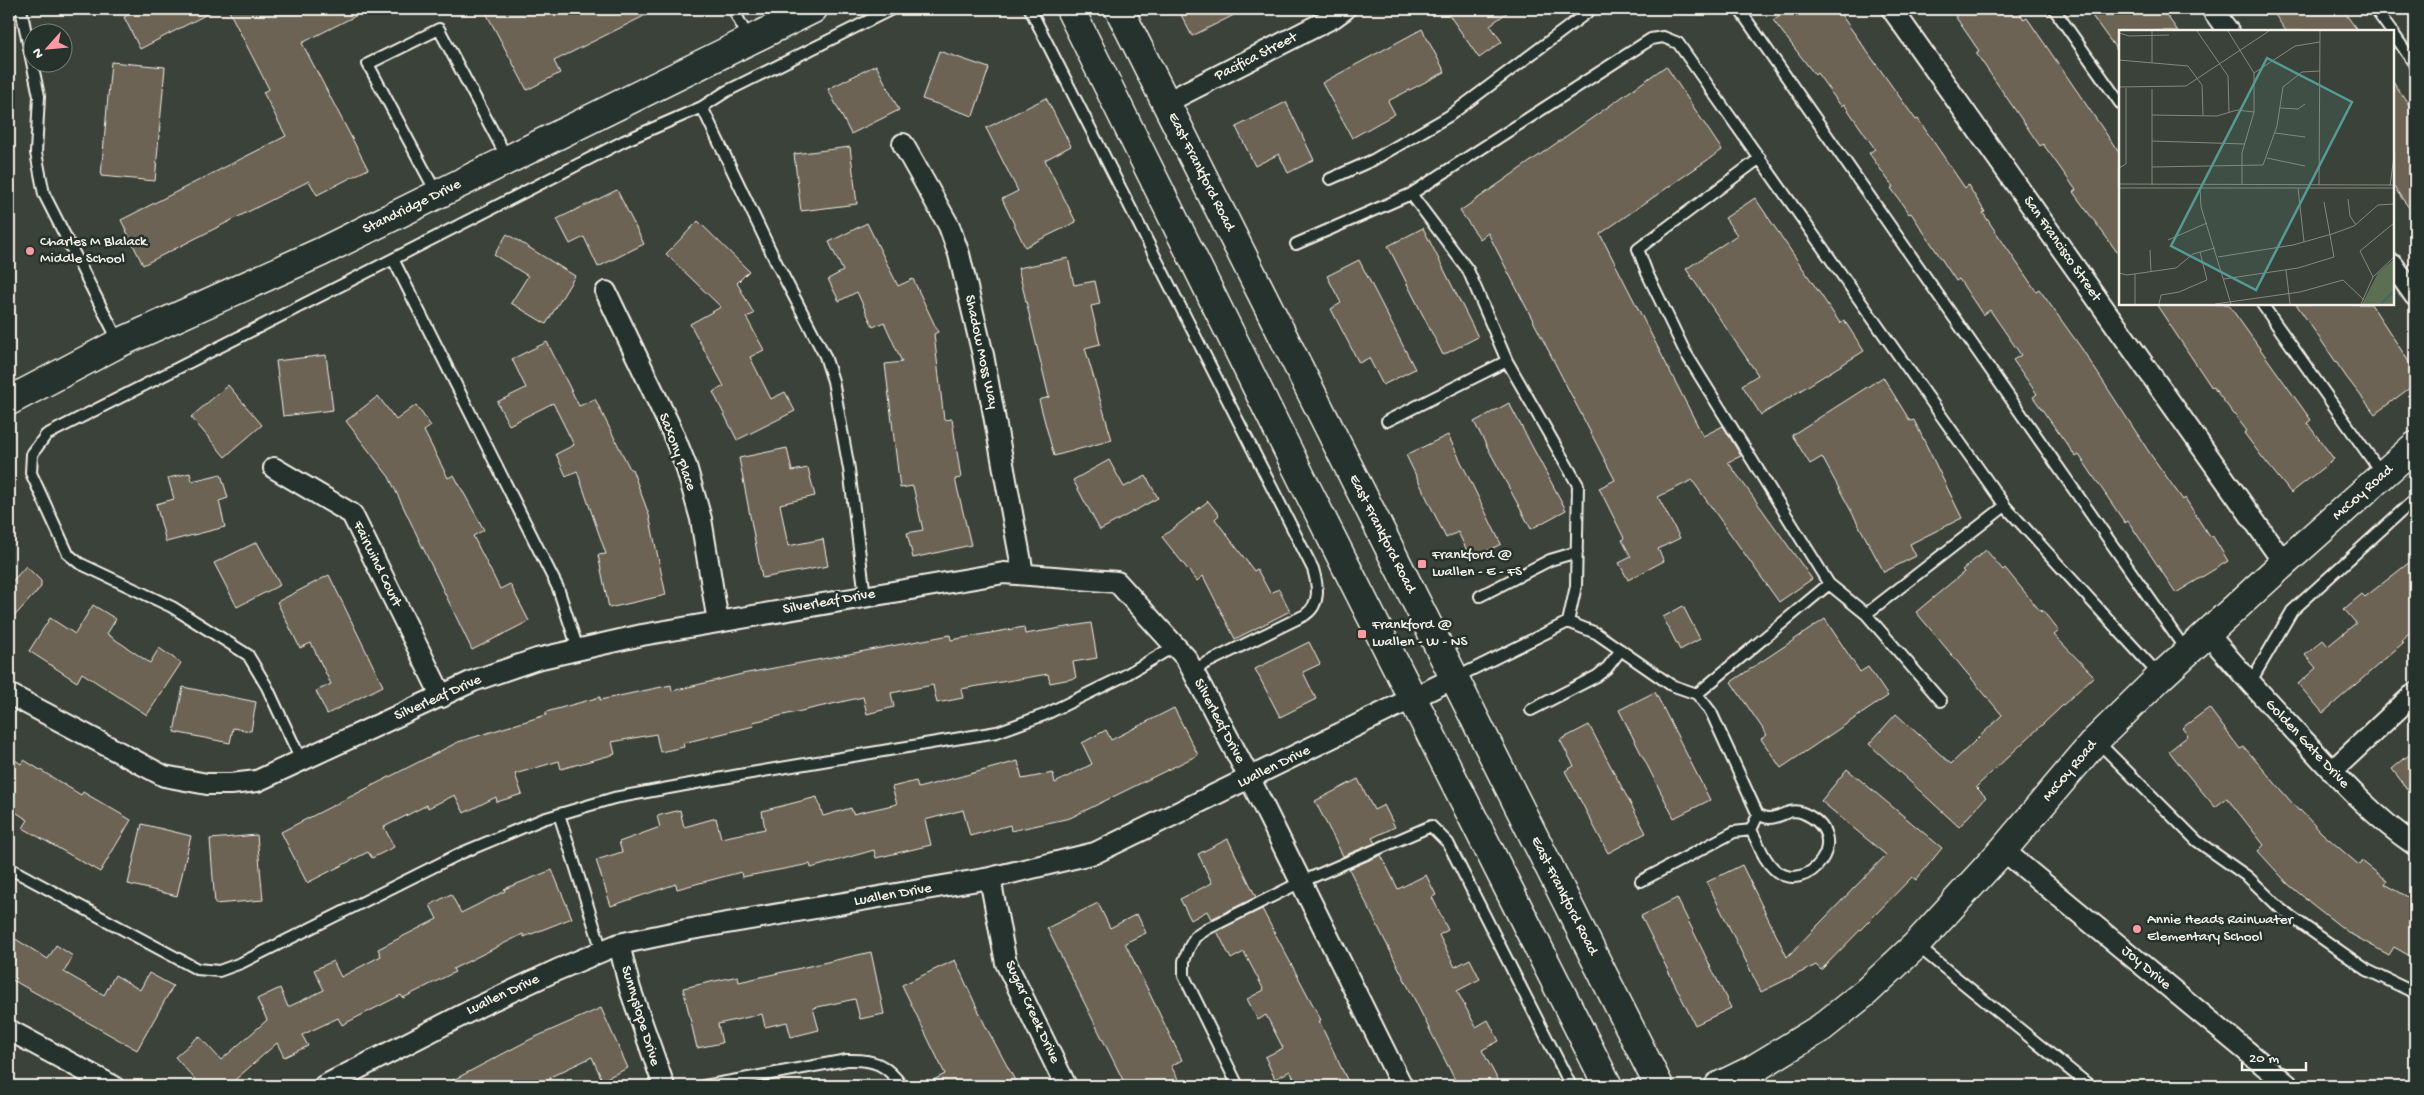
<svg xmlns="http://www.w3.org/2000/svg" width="2424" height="1095" viewBox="0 0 2424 1095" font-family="'Gochi Hand',sans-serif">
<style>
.building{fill:#6c6454;stroke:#f4f1e8}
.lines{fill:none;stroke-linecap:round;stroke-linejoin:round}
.lane-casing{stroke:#f4f1e8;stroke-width:14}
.street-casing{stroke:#f4f1e8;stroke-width:24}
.secondary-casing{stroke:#f4f1e8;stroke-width:31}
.lane{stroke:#26332d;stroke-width:10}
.street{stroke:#26332d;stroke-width:20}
.secondary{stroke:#26332d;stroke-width:28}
.poi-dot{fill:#ff9aa2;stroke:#26332d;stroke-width:2}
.labels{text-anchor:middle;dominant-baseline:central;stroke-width:5;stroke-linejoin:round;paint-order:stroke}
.street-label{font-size:15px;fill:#f4f1e8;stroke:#26332d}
.poi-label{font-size:15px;fill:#f4f1e8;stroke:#26332d;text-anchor:start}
.inset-river{fill:none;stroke:#436867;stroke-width:2.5}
.inset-road{fill:none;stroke:#85887f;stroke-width:1}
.view{fill:#549b93;fill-opacity:0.15;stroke:#549b93;stroke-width:2.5}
.inset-edge{fill:none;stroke:#f4f1e8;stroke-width:2.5}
</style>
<rect width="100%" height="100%" fill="#3b4239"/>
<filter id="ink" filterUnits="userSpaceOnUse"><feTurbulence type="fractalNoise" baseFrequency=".02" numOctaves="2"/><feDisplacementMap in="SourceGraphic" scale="10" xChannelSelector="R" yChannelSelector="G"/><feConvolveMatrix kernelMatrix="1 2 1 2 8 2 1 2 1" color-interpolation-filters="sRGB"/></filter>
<g filter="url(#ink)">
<path class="building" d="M139,9H217L140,49L124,17Z
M228,9H369L302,43L368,169L317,195L309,181L143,265L121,220L286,136L263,92L269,89Z
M484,9H658L554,61L560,73L527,90Z
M1178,9H1246L1192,36Z
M1445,9H1512L1490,25L1502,42L1479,58Z
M1788,9H1837L1916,120L1918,119L1965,188L1968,185L1985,212L1983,213L2036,291L2039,289L2082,349L2151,455L2183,500L2185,498L2209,536L2212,535L2228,561L2176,593L2128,521L2125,523L2079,455L2076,457L2033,397L2037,394L2013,360L2021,355L1990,310L1983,315L1959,279L1956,281L1911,213L1909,214L1891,188L1893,187L1869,153L1875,149L1844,104L1841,106L1817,73L1815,75L1773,20Z
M1966,9H2017L2024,20L2027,18L2120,154V256L2073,192L2076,190L2043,144L2040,146L1976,53L1979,51L1955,16Z
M2087,9H2162L2178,31H2120V54Z
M2271,9H2342L2358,31H2286Z
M1422,29L1445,72L1388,101L1395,114L1352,138L1322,83Z
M939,51L989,68L973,116L922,99Z
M111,62L165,67L155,181L101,176Z
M876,65L899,110L851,134L828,89Z
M1666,66L1722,150L1600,234L1703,436L1723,426L1741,456L1728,462L1812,579L1779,602L1692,480L1658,497L1680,538L1658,549L1664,561L1628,580L1619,563L1631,557L1622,540L1624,538L1599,488L1615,480L1488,233L1480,239L1460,211Z
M2393,81L2415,114V216L2393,186Z
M1046,98L1071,146L1045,160L1076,222L1025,247L1002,199L1018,191L986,128Z
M1286,102L1314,160L1288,173L1279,154L1255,166L1236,127Z
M850,147L857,204L801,211L794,154Z
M617,190L644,244L598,267L584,237L570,244L557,219Z
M1755,198L1840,323L1844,320L1864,351L1761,415L1742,385L1758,375L1686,269L1737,235L1725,218Z
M698,221L749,271L737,283L754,314L746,317L764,350L750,357L771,399L785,392L795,411L737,440L713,392L724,386L690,324L721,307L666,254Z
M867,223L898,286L913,279L938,332L934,334L944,420L952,419L961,478L955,479L971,545L913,558L907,533L923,530L913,486L900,488L885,364L902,362L884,322L873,327L857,292L839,301L828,279L843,271L829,242Z
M1423,228L1478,337L1443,355L1388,246Z
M507,234L575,276L546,324L511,303L528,276L494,255Z
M1068,258L1074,285L1095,281L1100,304L1091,306L1100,344L1085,348L1112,440L1054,456L1039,400L1049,397L1018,268Z
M1359,260L1415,369L1383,385L1369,358L1359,363L1331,309L1341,303L1327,276Z
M2156,304H2228L2311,420L2307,423L2334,459L2291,493L2262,457L2244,433L2247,431L2213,387L2212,388Z
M2296,304H2371L2415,371V384L2375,414L2347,378Z
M547,342L579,406L595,399L630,469H632L649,515L666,595L609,608L598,555L606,554L577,471L566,476L556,454L574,445L553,403L509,425L497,402L526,388L512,359Z
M326,355L333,410L283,416L276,361Z
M1883,377L1910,421L1914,420L1962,518L1910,544L1916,556L1884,572L1822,457L1810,464L1792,435Z
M228,385L262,425L225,457L191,417Z
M378,396L396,420L416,405L431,426L424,431L448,478L454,475L484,530L473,536L500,589L510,584L529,621L472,650L389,477L346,421Z
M1509,403L1566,510L1531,529L1474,422Z
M1448,435L1501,544L1471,559L1458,532L1446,538L1406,455Z
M787,448L792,471L808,468L815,496L780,504L788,546L823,539L828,566L762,578L739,458Z
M1109,460L1124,487L1146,476L1158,498L1100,530L1073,480Z
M190,473L192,481L221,474L228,498L219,501L225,527L166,542L156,504L174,499L168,478Z
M1208,501L1219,515L1215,519L1254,571L1257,569L1270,593L1279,589L1290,611L1235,639L1203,576L1197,581L1162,537Z
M257,542L280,585L237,607L214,563Z
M1986,550L2003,570L2005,568L2041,612L2042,610L2059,631L2054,635L2094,676L1976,787L1986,797L1959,827L1869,744L1896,714L1951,764L2002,715L1916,612L1964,572L1962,570Z
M2415,558V628L2401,640L2403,643L2323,713L2298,684L2316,668L2305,655L2323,640L2328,646L2356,623L2344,609L2362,594L2365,597Z
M26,566L41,581V587L9,622V585Z
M329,575L383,686L327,714L316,691L331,684L311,643L300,648L277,602Z
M93,605L116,619L107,634L150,663L159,648L181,663L147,715L82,673L77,682L29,651L50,618L75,634Z
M1683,606L1700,639L1680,650L1663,617Z
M1825,619L1860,672L1868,667L1888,696L1781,768L1761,739L1767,735L1731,682Z
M1091,623L1097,658L1073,662L1076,678L1050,683L1048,674L961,689L963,698L937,703L933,685L891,693L894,707L867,714L863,697L753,722L754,726L683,743L684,747L660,752L656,734L612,742L615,754L561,769L559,761L515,774L522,794L497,802L496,797L464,813L455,795L428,808L427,805L384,827L394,847L372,858L368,852L307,883L281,832L458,742L546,715V712L600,697V700L671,685L672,691L742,674L950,635L951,640L1024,627L1025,634Z
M1309,642L1320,664L1303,672L1316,699L1280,717L1255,669Z
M183,687L256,702L251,731L233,728L230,743L174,732Z
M1655,692L1710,800L1674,818L1619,710Z
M1174,708L1198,755L1070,818L1011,831L1010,825L970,836L963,810L925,820L931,845L876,858L874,850L811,868L810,864L742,877L741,872L677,889L676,884L611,906L596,860L622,852L619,842L660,827L657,816L680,810L684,827L716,818L721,838L765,829L762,811L817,797L823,816L851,808L853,814L897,804L892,787L916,781L918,788L1018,761L1022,779L1053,773L1055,783L1092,764L1082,743L1106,730L1111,740Z
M2209,708L2240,749L2244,747L2299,811L2300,810L2322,833L2359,865L2362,861L2387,881L2385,884L2415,901V959L2394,947L2389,955L2349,933L2312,904L2288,884L2258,851L2264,845L2227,798L2215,807L2182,768L2169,751L2188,736L2182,728Z
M1589,725L1646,833L1608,853L1565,771L1574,766L1560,740Z
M2415,750V799L2392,769Z
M9,756L21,764L24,760L81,795L83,792L131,820L100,872L23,828L28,820L9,808Z
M1847,769L1942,848L1916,880L1912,877L1821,970L1816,965L1761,992L1707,882L1742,865L1787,957L1886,855L1821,801Z
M1358,779L1374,810L1384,805L1395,827L1372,838L1375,843L1343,856L1315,801Z
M142,824L191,836L177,896L128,884Z
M257,835L263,900L215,904L210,839Z
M1228,839L1256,897L1211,919L1207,911L1191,920L1180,899L1212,883L1198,854Z
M1381,855L1398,889L1426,875L1436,895L1432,897L1448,930L1439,935L1455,967L1470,959L1480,979L1457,991L1476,1027L1488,1020L1499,1041L1482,1050L1501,1086H1458L1349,869Z
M552,870L572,918L524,937L523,934L453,969L455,972L403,998L401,995L342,1025L338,1018L302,1035L308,1046L284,1057L277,1043L228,1086H201L175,1057L199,1036L221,1060L267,1020L257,999L280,988L288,1007L324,990L314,970L333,961L341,977L381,956L378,949L437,919L430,905L451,894L461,913L505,891L504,889Z
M1677,898L1731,1008L1695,1025L1641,916Z
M1098,903L1110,928L1137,914L1146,933L1125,943L1182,1060L1171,1066L1182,1086H1126L1047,928Z
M1262,909L1321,1020L1319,1021L1350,1086H1298L1290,1071L1275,1079L1265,1057L1283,1048L1266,1015L1258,1020L1247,999L1264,990L1244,952L1231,959L1217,931Z
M9,935L48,959L56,945L73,956L64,972L104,995L115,975L140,990L149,973L173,986L137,1050L9,978Z
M871,952L884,1014L860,1019L855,999L813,1008L819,1030L791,1037L787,1022L765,1027L762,1014L718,1024L722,1043L697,1048L683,988L738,976L739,982Z
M955,960L985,1025L1018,1086H922L945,1074L902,985Z
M601,1008L628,1068L602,1080L592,1057L550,1077L551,1079L536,1086H442L531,1039Z"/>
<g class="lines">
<g class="lane-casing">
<path id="lane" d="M21,9L39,96L36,153L44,194L119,342
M733,9L749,39
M1030,9L1313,569C1318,586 1321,604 1305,615L1192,670
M1739,9L2187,652
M2054,9L2120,103
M2375,9L2391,31
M2393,33L2415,65
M702,107L727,91L892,9
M1760,158L1638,249L1647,273L1685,352L1829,584L1866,614L1941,701
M1330,179L1373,160L1449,116L1592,9
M437,194L368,64L439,29L507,158
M1411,194L1468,270L1507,361L1578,485L1576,586L1568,622L1596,633L1671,685L1697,694L1711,712L1758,815L1751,830
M1296,244L1411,194L1651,39L1663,37L1678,43L2005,506L2160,676
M2262,304L2382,474
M1387,421L1507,361
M1480,596L1550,560L1577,552
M1866,614L2005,506
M578,649L558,588L393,259L624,141L702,107L775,260L825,356L833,381L849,469L865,596
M1455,678L1568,622
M2250,683L2292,611L2415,499
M1697,694L1829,584
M1531,710L1597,676L1607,668L1621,650
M2097,741L2197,841L2248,877L2283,911L2367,970L2415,993
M301,760L267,687L248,655L172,607L79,563L68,554L31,473L32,454L46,435L393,259
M559,814L602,951
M1751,830C1759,844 1763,859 1774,869C1806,899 1858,836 1803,813C1789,807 1782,818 1769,818C1766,818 1762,816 1758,815
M9,868L197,969L219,971L241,963L459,854L543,819L614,798L745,774L997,732L1044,715L1122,677L1175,646
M1641,881L1734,832L1751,830
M1916,945L2090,1086
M704,1086L847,1060C874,1059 886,1064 902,1086
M1238,1086L1184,976V961L1189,948L1195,937L1207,929L1301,882L1431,826L1448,843L1571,1086"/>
</g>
<g class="street-casing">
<path id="street" d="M1892,9L2284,563
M2212,9L2228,31
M1165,103L1334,17L1345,9
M903,144L949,226L959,254L983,355L1023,573
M2393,265L2415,296
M606,292L672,431L686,466L701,519L718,622
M274,468L352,514L442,697
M2208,634C2241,673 2275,710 2310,747C2342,782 2375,818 2415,845
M9,694L164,776L207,784H231L257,781L473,681L537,659L642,635L1004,573L1117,582L1186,658L1250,779L1402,1086
M2332,771L2415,693
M2003,850L2289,1086
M990,878L1006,963L1066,1086
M619,944L630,989L664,1086
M9,1030L113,1086
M324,1086L478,1007L557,970L619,944L686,930L990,878L1095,853L1454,678"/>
</g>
<g class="secondary-casing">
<path id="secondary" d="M1070,9L1308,491L1608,1086
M1119,9L1659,1086
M9,401L119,343L321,252L813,9
M1719,1086L1752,1070L1821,1028L1866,992L1916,945L2003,850L2096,740L2160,677L2284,563L2415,446"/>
</g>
<use href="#lane" class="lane"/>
<use href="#street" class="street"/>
<use href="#secondary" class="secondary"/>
</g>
</g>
<g class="poi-dot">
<circle cx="30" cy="251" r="5"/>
<rect x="1417" y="559" width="10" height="10" rx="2.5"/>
<rect x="1357" y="629" width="10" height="10" rx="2.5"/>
<circle cx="2137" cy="929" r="5"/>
</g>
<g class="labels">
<g class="street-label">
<text transform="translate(1256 57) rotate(-27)">Pacifica Street</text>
<text transform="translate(1201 172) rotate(63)">East Frankford Road</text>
<text transform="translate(412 207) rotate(-26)">Standridge Drive</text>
<text transform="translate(2062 249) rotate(55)">San Francisco Street</text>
<text transform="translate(981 352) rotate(78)">Shadow Moss Way</text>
<text transform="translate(677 452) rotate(69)">Saxony Place</text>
<text transform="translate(2363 493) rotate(-42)">McCoy Road</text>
<text transform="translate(1382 534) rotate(63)">East Frankford Road</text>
<text transform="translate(377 564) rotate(64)">Fairwind Court</text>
<text transform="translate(829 602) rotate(-10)">Silverleaf Drive</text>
<text transform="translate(438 698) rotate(-24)">Silverleaf Drive</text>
<text transform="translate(1219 721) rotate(62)">Silverleaf Drive</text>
<text transform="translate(2307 744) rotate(47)">Golden Gate Drive</text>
<text transform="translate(1274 767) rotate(-26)">Luallen Drive</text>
<text transform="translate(2070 771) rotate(-50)">McCoy Road</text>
<text transform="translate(893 895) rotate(-10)">Luallen Drive</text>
<text transform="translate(1564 896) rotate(63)">East Frankford Road</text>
<text transform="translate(2146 968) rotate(40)">Joy Drive</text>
<text transform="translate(503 995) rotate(-25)">Luallen Drive</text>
<text transform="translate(1032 1012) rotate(65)">Sugar Creek Drive</text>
<text transform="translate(640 1016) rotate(73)">Sunnyslope Drive</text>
</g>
<g class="poi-label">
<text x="40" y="242">Charles M Blalack<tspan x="40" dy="17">Middle School</tspan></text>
<text x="1432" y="555">Frankford @<tspan x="1432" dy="17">Luallen - E - FS</tspan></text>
<text x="1372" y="625">Frankford @<tspan x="1372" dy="17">Luallen - W - NS</tspan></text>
<text x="2147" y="920">Annie Heads Rainwater<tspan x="2147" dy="17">Elementary School</tspan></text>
</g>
</g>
<g transform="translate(2119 30)">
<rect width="275" height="275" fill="#3b4239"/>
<path d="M275,229V274H243L259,243Z" fill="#5c6f52"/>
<path class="inset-river" d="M262,274L275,261"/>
<path class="inset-road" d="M33,1V33M78,1L109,46L110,82M109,1L135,43V82L123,123V155M0,3L10,6L50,5M0,30L69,36L83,55L84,85M135,43L176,16L201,12M0,57L67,56L150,1M161,78L179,79L186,74M33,85L98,86L118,80L135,82M156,103L186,107M33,111L126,114M148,128L186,136M33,137L144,135L158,96L164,57L183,42L201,41M0,138L7,134V58M0,154L275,155M33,155V59M200,155L201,1M271,156L275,126M81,157L82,177L112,274M0,158H275M179,158L185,212M229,169L231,186L237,195M49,210L88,193M31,220L32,242M99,227L174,215L213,204L235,196L259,175L275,174M167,240L171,274M0,243L8,245L57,238L74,224L96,218M254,247L241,221L275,193M105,249L179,238L215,227L205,172M16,274V244M40,274L42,265L60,262L88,250L81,222M96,274L181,262L224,250L245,270M242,274L254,247L275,227"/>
<path class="view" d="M148,28L233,72L137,260L52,216Z"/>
<rect width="275" height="275" class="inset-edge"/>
</g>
<rect width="2424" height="1095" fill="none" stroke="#26332d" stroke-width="30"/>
<rect x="15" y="15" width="2394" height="1065" fill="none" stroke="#f4f1e8" stroke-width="2" filter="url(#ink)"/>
<g transform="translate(48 48) rotate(243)"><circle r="24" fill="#26332d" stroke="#787f78"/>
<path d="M0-4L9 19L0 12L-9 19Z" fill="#ff9aa2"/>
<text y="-8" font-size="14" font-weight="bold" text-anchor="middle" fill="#f4f1e8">N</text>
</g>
<path d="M2242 1062v8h64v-8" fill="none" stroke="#f4f1e8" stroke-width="2.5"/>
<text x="2249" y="1062" font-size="15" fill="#f4f1e8" stroke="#26332d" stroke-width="4" paint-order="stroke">20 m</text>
</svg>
